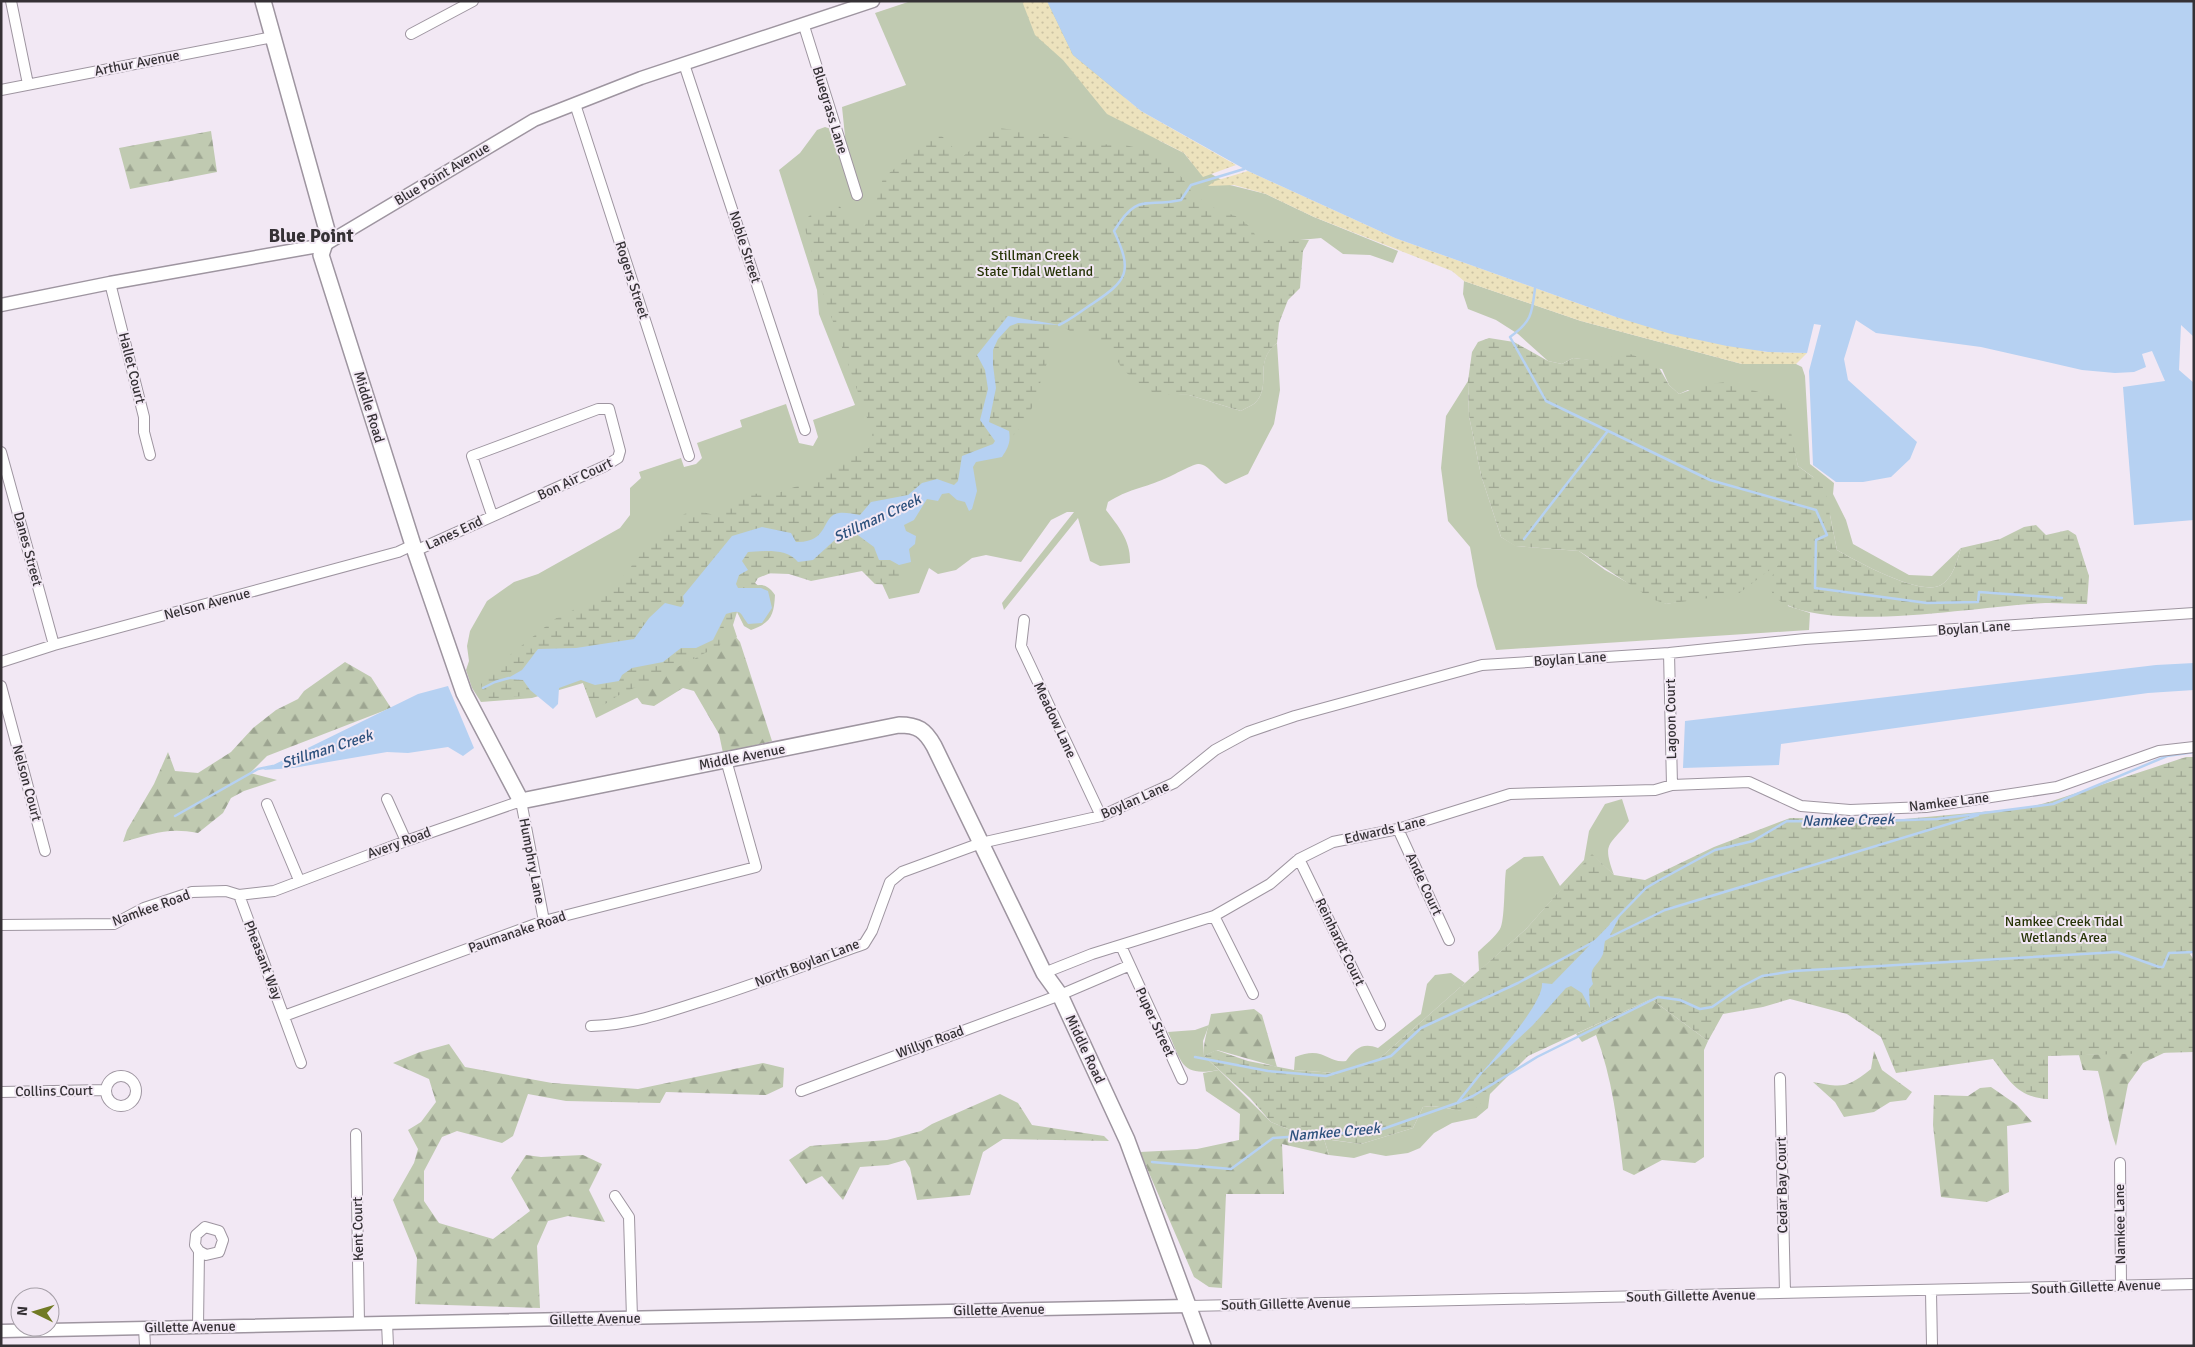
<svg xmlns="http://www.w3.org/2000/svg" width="2195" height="1347" viewBox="0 0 2195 1347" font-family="Signika,sans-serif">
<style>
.green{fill:#c0cab1}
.forest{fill:url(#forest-firs)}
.wetland{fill:url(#wetland-marsh)}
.sand{fill:url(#sand-dots)}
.water{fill:#b6d1f2}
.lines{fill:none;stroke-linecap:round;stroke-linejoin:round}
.stream{stroke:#b6d1f2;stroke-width:2.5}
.minor-casing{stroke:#9e95a0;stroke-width:12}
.tertiary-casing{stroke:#9e95a0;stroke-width:15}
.secondary-casing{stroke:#9e95a0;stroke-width:18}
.minor{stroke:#fff;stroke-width:10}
.tertiary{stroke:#fff;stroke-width:12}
.secondary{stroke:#fff;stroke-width:15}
.labels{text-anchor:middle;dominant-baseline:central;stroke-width:4;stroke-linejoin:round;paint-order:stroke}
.street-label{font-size:14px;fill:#353135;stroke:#f2e8f4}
.park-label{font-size:14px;fill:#273407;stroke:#f2e8f4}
.water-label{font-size:15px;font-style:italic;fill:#2d517d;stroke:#f2e8f4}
.district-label{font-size:19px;font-weight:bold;fill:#353135;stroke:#f2e8f4}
</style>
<defs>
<pattern id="forest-firs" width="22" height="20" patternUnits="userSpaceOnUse" patternTransform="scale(1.25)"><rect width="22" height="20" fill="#c0cab1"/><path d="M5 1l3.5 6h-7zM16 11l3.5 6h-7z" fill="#9da591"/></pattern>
<pattern id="wetland-marsh" width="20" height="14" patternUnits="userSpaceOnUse" patternTransform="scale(1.25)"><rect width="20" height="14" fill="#c0cab1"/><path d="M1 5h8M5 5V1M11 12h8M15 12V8" fill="none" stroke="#9da591"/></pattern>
<pattern id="sand-dots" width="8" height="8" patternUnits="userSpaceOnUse" patternTransform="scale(1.25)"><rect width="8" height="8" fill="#ece2bd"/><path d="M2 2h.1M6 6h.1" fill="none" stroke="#cbc2a3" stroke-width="1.8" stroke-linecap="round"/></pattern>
</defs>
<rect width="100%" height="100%" fill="#f2e8f4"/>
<path class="green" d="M911,1H1046L1160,141L1184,153L1191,162L1230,185L1266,194L1314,217L1393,249L1398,251L1393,263L1370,255L1343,254L1321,238L1300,240L1178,394L1189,395L1241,411C1245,408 1252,406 1255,403C1273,385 1252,362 1277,343L1280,390L1274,424L1248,474L1226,484C1217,480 1208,463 1198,464C1191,465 1170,477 1162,480C1140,489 1129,489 1108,502L1106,510C1119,527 1131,541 1130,563L1100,566L1090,561L1078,518L1004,610L1002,603L1074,512H1067L1051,520L1021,562L986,555L972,558L956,570L938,574L929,568L919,593L889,599L874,566L778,570L748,582L747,587C761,584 767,583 775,595C774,615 771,623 751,630L744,626L737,612L733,625L737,637L685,674L596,718L583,683L532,698L481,702L472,688L466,670L469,661L467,646L470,631L487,601L514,582L538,574L620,528L630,515V488L641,478L639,472L681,458L684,467L696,464L702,458L697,443L742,427L740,420L786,404L799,443L813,446L818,437L813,420L855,405L819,314L817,290L779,170L800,153L817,130L825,127L831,129L834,140L845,136L842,107L906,85L875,13Z
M1464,281L1581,321L1742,364H1796L1802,367L1805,376L1810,464L1834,483L1833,494L1846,520L1853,544L1909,575L1932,576L1961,548C1957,561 1953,578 1941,585C1921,597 1856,561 1837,550L1830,515L1813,477L1798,466L1793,445L1688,390L1679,394L1669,385L1662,369L1573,358L1562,364L1548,361L1518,334L1496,320L1468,309L1463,294Z
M1468,381L1469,416L1481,475L1501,537L1516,546L1579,551L1605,570L1666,604L1698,598L1780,562L1788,606L1810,613L1809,630L1496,650L1477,586L1470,547L1448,521L1441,468L1446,416Z
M1622,799L1629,821C1609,847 1602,842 1614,875L1592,855L1526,929L1479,971L1478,952C1485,945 1495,937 1500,929C1505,921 1504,883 1506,870L1524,857L1543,856L1560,886L1584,860L1589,831L1605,804Z
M1451,973L1465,983L1379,1059L1335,1073L1294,1070L1295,1057C1324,1045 1328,1064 1346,1061C1355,1049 1362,1042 1378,1048L1421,1014L1427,984L1435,975Z
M1209,1025L1203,1041L1204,1056L1219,1070C1181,1077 1182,1063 1168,1032L1195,1030Z
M1490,1093L1488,1108L1476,1118L1452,1123L1434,1133L1420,1148L1408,1153L1386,1156L1370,1153L1354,1158L1329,1155L1324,1139L1361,1144L1413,1128L1423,1107C1440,1104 1454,1112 1472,1111Z"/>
<path class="forest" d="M211,131L217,172L130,189L119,148Z
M729,628L740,642L772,741L723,753L719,734L694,691L683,688L654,706L642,704L631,689L719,647Z
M345,662L371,677L391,708L267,756L250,773L277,780L244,791L231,798L223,813L198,833C167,827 153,834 123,842L127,830L154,784L168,752L175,771L198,773L231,752L253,728L276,710L298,699L304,691Z
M1651,999L1708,1041L1704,1050V1157L1695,1163L1662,1160L1634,1175L1623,1170C1618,1125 1612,1077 1596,1035L1582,1042L1576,1034Z
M1254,1009L1262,1015L1277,1067L1217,1050L1204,1056C1203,1041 1208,1030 1211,1014Z
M449,1044L465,1067L552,1083L638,1089L763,1063L784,1068L783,1087L766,1095L666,1092L660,1103L566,1101L528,1094L513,1136L502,1143L457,1131L442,1137L424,1171V1201L439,1223L493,1239L530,1211L511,1178L526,1155L541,1157L583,1155L602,1164L589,1190L605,1222L568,1216L548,1221L537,1246L540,1308L415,1304L417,1258L393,1200L414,1163L418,1149L408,1130L421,1122L436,1102L429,1079L393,1063L420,1052Z
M1874,1051L1882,1070L1912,1092L1906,1100L1890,1102L1874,1112L1844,1117L1835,1102L1813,1082C1843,1088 1847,1088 1871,1069Z
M2168,1051L2143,1063L2128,1084L2116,1146C2107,1121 2105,1096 2098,1071L2083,1070L2079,1055Z
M1219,1070L1271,1122L1305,1136L1324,1139L1329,1155L1282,1144L1284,1194H1226L1222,1288L1209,1287L1194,1277L1140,1152L1197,1149L1239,1140L1240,1114L1206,1091L1203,1073Z
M1991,1087L2017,1105L2032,1122L2007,1126L2009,1192L1987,1202L1941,1197L1933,1125L1934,1095L1968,1096L1980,1088Z
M1000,1094L1018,1103L1032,1125L1104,1136L1109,1141L1003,1139L983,1152L970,1195L917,1200L910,1168L905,1160L888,1165L860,1167L843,1200L822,1176L806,1184L789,1160L810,1146L887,1140L921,1131L932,1124Z"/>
<path class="wetland" d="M991,127L1066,137L1090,144L1125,145L1142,149L1165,162L1180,175L1194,195L1216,209L1238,217L1249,226L1259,240H1309L1303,251L1300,288L1288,300L1279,323L1277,343C1252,363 1273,385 1255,403C1252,406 1245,408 1241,411L1189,395L1155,394L1139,383L1123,370L1112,352L1086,333L1070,331L1060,325L1051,332L1050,354L1028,419L1010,439L1008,431L989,422L996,388L992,365L993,350L998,339L1010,326L1007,316L977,355L985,370L988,389L981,412L985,429L995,440L993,444L963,457L959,465L958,481L954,485L922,483L908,495L871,502L860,515L824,528L818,538L805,542L732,536L683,596L684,603L681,607L665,603L649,618L634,639L576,648L538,649L527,661L523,680L536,695L484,699L480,679L555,619L612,591L644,550L674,525L684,514L698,511L719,516L745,494L778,493L814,480L829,471L835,463L852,458L872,446V432L825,299L803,222L814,211L839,205L853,226L864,227L874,210L883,178L939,133L962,157L978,144Z
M1489,338L1514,342L1548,361L1562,364L1573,358L1604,361L1622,351L1657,364L1669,385L1679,394L1708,384L1728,382L1780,399L1786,408L1798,466L1821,483L1826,495L1837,550C1856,561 1921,597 1941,585C1953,578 1957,561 1961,548L2000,539L2024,527L2036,525L2046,535L2068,530L2076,535L2089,576L2087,604C2074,604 2062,603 2049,603C1986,604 1826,636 1777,599C1772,596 1771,588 1769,582L1779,563L1738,594L1666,604L1652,599L1579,551L1515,546L1501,537L1481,475L1469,416L1468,381L1472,352L1478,342Z
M855,533L874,547L875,553L884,561L890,560L899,565V582L895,585L875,584L862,571L811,581L789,574L761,573L755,583L761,588H738L737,580L744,565L742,561L748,552L775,551L794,557L827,549L838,537Z
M736,611L719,647C699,655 682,665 663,675C642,686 623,690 604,705L590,701L582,680L591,682L622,675L632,668L663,662L681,648H696L717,635L726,614Z
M2186,757H2194V950L2190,954L2194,960V1052L2048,1056V1099C2018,1097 2010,1082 1993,1059L1896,1073L1881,1037L1847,1014L1790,999L1763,1007L1723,1014L1708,1041L1651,999L1528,1056L1472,1112C1455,1112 1440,1104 1423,1107L1413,1128L1361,1144L1305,1136L1271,1122L1250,1098L1204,1056L1216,1050L1248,1061L1294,1070L1335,1073L1379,1059L1526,929L1592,854L1614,875L1645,880L1714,847L1790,818L1904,819L2026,808L2049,802Z"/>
<path class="sand" d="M1022,1H1047L1073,55L1141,111L1236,165L1203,177L1184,153L1107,114L1063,60L1035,35Z
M1248,171L1395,238L1616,317L1766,352L1807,353L1796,364H1742L1581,321L1464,281L1452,271L1314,217L1266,194L1234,185L1208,186L1215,181Z"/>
<path class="water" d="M1047,1H2194V337L2181,325L2179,370L2194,383V520L2134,525L2123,387L2165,381L2152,351L2142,354L2146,367L2134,372L2115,373L2082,370L1981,347L1876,333L1856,320L1844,359L1848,380L1917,442L1910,459L1891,477L1863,482H1836L1813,465L1809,371L1821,325L1814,324L1807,353L1768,352L1727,346L1671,334L1616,317L1395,238L1248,171L1141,111L1073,55Z
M1008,316L1060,325L1018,323L1010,326L998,339L993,350V365L996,388L989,422L1009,431C1011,442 1008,448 1002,457L976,462L973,467L977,491L972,509L969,511L965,502L957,500L949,493L942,494L938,501L927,499L914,520L904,525L906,531L916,536L915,544L909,549L911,562L899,565L890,560H879L874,547L855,533L838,537L813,560L798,562C787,548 764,551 748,552L742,561L748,570L739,575L736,584L738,588H761L768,591L772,608L762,623L748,624C739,613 743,609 726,614L713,640L696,648H681L663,662L632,668L622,675L619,681L595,685L581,680L559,688L558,704L553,709L530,690L523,680L506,679L522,670L538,649L576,648L634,639L649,618L665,603L681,607L684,603L683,596L732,536L762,527L791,533L796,542C830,543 821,515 839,513C845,512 853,514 860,515L871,502L908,495L922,483L937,479L954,485L958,481L962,456L993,444L995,441L980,420L988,389L985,370L977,355Z
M2194,663V690L2148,693L1781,744L1779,765L1683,768L1685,721L2156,665Z
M448,686L474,748L463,756L448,747L408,753L387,752L293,768L263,770L418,694Z
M1622,912L1610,935L1613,936L1605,941C1604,945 1604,950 1603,954C1597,968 1588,966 1593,984L1589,989L1590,1008L1582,993L1571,986L1566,988L1533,1025L1479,1076C1493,1059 1544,1003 1542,983L1552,984Z"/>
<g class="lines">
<path class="stream" d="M1535,288C1532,314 1532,321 1510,337L1546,401L1710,480L1816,510L1827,535L1816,540L1815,588L1927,603L1978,602L1979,592L2062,598
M1059,325C1070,320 1081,311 1092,304C1128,280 1133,272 1114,231C1138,192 1144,208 1181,200L1191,185L1244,169
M1524,539L1607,432
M483,688L495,682L509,678
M175,816L258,769L273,766
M1611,924L1646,888L1658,881L1715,850L1753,841L1787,821L1850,822L1937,819L2053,804L2167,756L2194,752
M1612,936L1665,910L1978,815
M1195,1057L1268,1071L1326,1076L1391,1056L1421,1028L1518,983L1597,940
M1458,1102L1481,1073
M1152,1162L1231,1169L1273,1138L1377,1131L1457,1103L1473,1096L1537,1057L1658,997L1680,1000L1700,1009L1712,1007L1741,987L1762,976L1794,971L2117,952L2159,967H2163L2169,953L2194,952"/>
<g class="minor-casing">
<path id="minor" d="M11,1L28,84
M804,26L857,195
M411,34L473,1
M684,64L805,430
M1,90L273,37
M575,104L689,456
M110,283L144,417V432L150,455
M1,452L54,645
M415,551L605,466L618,458L620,451L609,409H598L472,456L492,515
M1024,620L1021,646L1101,816
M1669,653L1672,785
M1,662L54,645L398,552L413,545
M1,686L45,851
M387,799L406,841
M267,804L299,880
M1398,829L1449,940
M1299,859L1380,1025
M1214,916L1253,994
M1,925L114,924L144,908L192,892L226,891L239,895
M1121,946L1182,1079
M1044,973L1092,954L1214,916L1270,884L1299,859L1333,842L1398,829L1510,794L1655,790L1672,785L1749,782L1801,806L1850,810L1926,807L2057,787L2159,751L2194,747
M284,1016L544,921L756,867L726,760
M591,1026C630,1025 665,1013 702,1001C757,984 810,963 864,944L872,931L890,882L902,872L981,843L1101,816L1174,783L1215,750L1248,732L1295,716L1482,665L1669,653L1805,639L2194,613
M301,1063L239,895L274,891L406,841L521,801L544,921
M106 1091a15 15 0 1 1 30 0a15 15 0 1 1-30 0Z
M1780,1078L1785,1293
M801,1091L1060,995L1128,966
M1,1092L106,1090
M356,1134L359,1323
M2120,1163L2121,1285
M615,1196L629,1217L632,1318
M1931,1292L1932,1346
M1188,1306L2194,1284
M387,1323L388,1346
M198,1327L199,1251L195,1245L196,1235L205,1227L219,1231L223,1240L219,1252L206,1255L199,1251
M144,1328L145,1346"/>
</g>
<g class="tertiary-casing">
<path id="tertiary" d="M1,305L110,283L324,245L534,120L641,78L873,1
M1,1331L1188,1306"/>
</g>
<g class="secondary-casing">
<path id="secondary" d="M263,1L328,234L321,255L413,545L464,693L521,801L899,725C918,725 925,730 934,746L1044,973L1060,995L1127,1140L1203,1346"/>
</g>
<use href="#minor" class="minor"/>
<use href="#tertiary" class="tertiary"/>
<use href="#secondary" class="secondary"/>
</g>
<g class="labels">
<g class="street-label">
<text transform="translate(137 63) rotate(-11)">Arthur Avenue</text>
<text transform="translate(830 110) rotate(73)">Bluegrass Lane</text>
<text transform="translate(442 174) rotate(-31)">Blue Point Avenue</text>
<text transform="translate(745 247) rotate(72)">Noble Street</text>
<text transform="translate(632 280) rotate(72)">Rogers Street</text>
<text transform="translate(132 368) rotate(76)">Hallet Court</text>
<text transform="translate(369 407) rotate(73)">Middle Road</text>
<text transform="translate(575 479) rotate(-25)">Bon Air Court</text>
<text transform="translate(454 533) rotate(-25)">Lanes End</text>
<text transform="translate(28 549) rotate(75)">Danes Street</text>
<text transform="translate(207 604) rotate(-15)">Nelson Avenue</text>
<text transform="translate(1974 628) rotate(-4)">Boylan Lane</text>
<text transform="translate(1570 659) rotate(-4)">Boylan Lane</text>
<text transform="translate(1671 719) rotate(-91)">Lagoon Court</text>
<text transform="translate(1055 720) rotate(65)">Meadow Lane</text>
<text transform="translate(742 757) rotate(-11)">Middle Avenue</text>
<text transform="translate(27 783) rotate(75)">Nelson Court</text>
<text transform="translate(1135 800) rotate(-24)">Boylan Lane</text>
<text transform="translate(1949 802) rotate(-7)">Namkee Lane</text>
<text transform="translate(1385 830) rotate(-13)">Edwards Lane</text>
<text transform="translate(399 843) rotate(-20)">Avery Road</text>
<text transform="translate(532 861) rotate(79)">Humphry Lane</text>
<text transform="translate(1424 884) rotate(65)">Ande Court</text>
<text transform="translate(151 908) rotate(-20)">Namkee Road</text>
<text transform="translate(517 932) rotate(-19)">Paumanake Road</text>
<text transform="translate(1340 942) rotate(64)">Reinhardt Court</text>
<text transform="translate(263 960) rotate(69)">Pheasant Way</text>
<text transform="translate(807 963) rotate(-21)">North Boylan Lane</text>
<text transform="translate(1155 1022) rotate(65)">Puper Street</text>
<text transform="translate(930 1042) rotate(-20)">Willyn Road</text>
<text transform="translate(1085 1049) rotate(65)">Middle Road</text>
<text transform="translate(54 1091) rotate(-1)">Collins Court</text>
<text transform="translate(1782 1185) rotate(-91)">Cedar Bay Court</text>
<text transform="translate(2120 1224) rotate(-91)">Namkee Lane</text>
<text transform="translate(358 1229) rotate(-91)">Kent Court</text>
<text transform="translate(2096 1287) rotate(-2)">South Gillette Avenue</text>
<text transform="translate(1691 1296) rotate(-1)">South Gillette Avenue</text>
<text transform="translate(1286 1304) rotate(-1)">South Gillette Avenue</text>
<text transform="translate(999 1310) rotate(-1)">Gillette Avenue</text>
<text transform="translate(595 1319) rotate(-1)">Gillette Avenue</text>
<text transform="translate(190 1327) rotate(-1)">Gillette Avenue</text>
</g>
<g class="park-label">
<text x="1035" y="255">Stillman Creek<tspan x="1035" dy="16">State Tidal Wetland</tspan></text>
<text x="2064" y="921">Namkee Creek Tidal<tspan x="2064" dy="16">Wetlands Area</tspan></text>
</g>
<g class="water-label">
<text transform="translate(877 518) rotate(-25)">Stillman Creek</text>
<text transform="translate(327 749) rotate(-18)">Stillman Creek</text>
<text transform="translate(1848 820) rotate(-1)">Namkee Creek</text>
<text transform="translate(1334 1132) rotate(-5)">Namkee Creek</text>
</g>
<g class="district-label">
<text x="311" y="236">Blue Point</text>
</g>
</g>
<rect width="2195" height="1347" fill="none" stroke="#353135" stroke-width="5"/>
<g transform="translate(35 1312) rotate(275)"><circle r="24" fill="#f2e8f4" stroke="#a69fa8"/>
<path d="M0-4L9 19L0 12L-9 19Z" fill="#717a24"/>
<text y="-8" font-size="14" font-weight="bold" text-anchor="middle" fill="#353135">N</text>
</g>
</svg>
